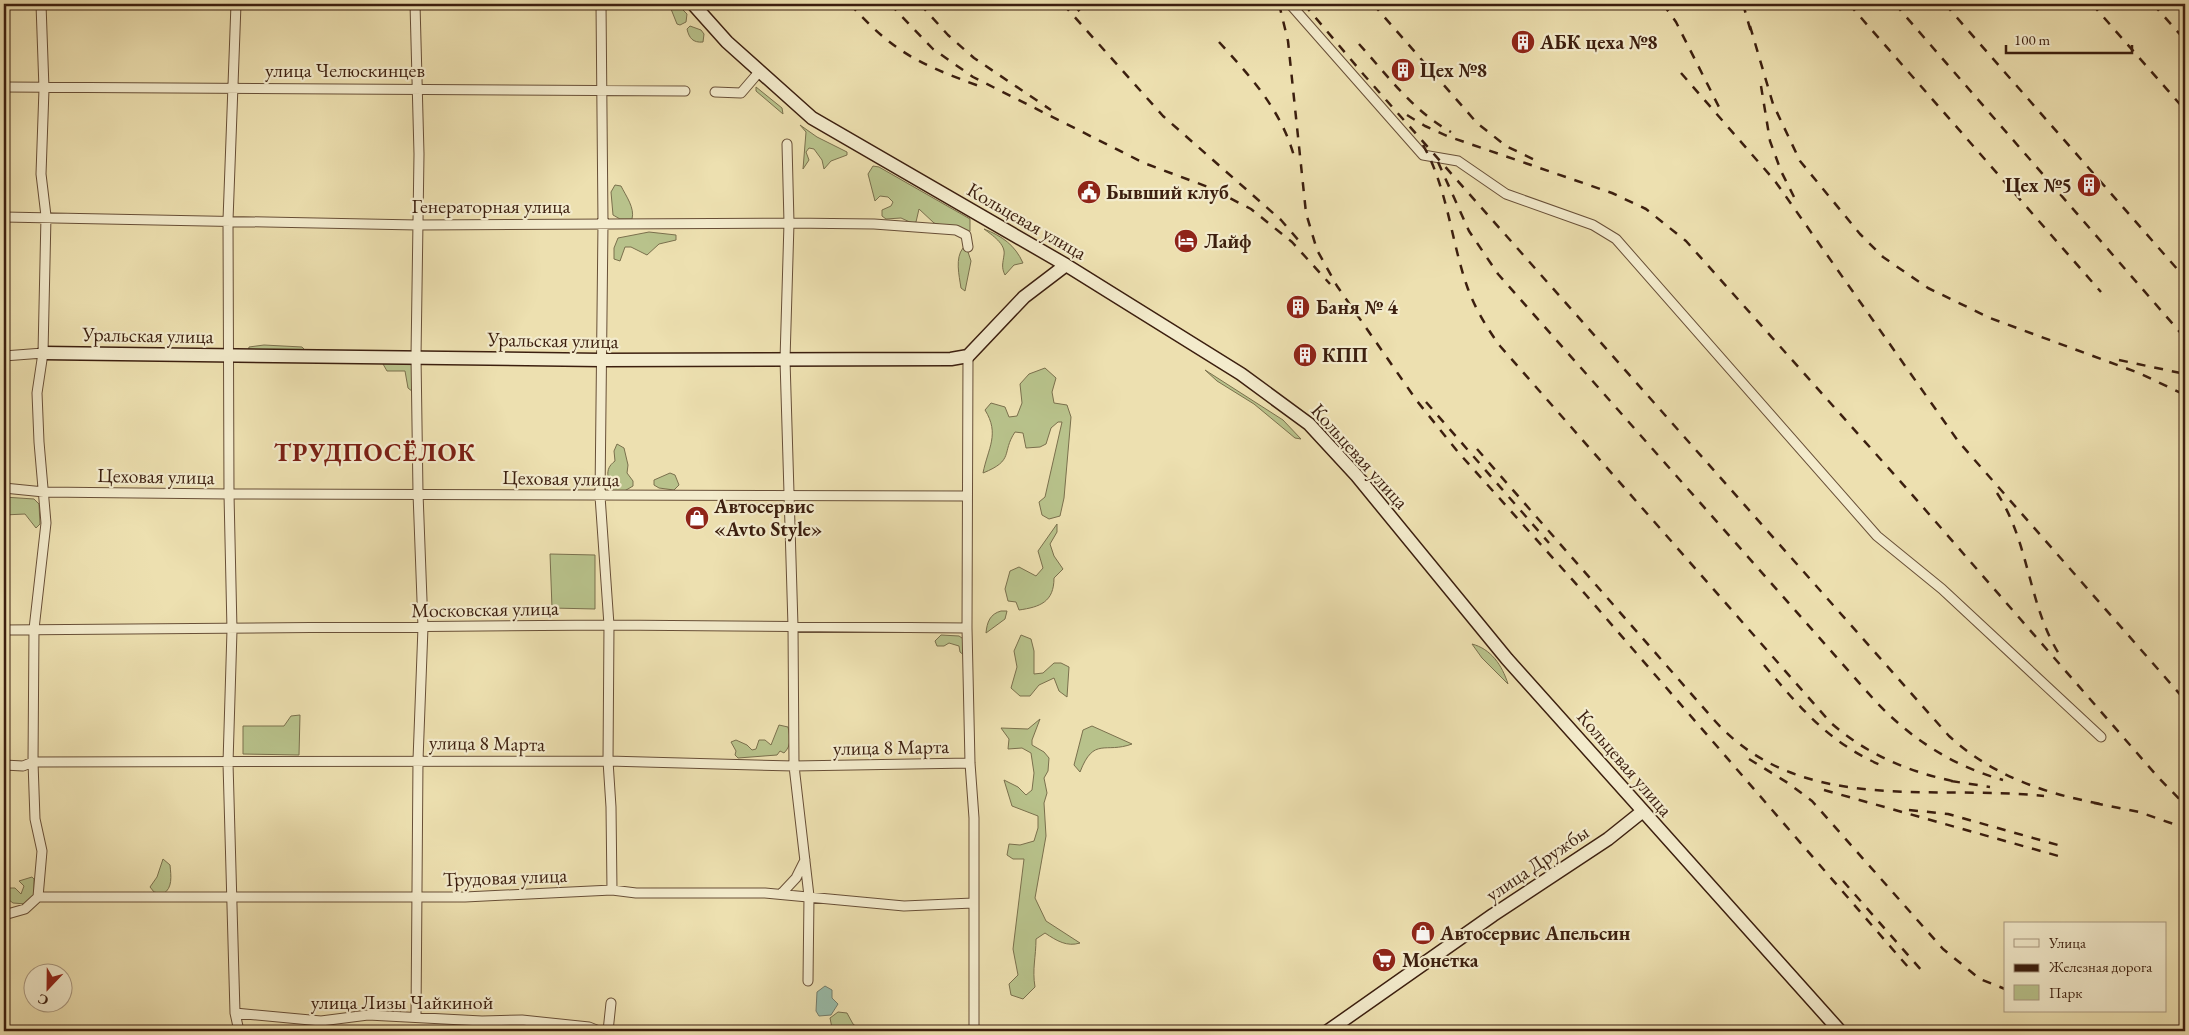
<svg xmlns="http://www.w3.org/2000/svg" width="2189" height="1035" viewBox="0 0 2189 1035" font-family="'EB Garamond',serif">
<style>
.green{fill:#b8c28b;stroke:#7a704d}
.water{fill:#99bdab;stroke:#747e6d}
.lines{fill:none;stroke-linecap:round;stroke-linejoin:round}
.street-casing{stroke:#684f37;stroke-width:11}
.secondary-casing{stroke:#3c1f0f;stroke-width:15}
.street{stroke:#f3ebcc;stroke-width:9}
.secondary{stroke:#f3ebcc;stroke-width:12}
.rail{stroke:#3c1f0f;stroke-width:2.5;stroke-dasharray:9 9;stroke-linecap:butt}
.labels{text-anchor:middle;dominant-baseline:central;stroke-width:4.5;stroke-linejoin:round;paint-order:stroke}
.poi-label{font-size:20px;font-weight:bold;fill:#3c1f0f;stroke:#f3ebcc;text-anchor:start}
.street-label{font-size:20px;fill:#3c1f0f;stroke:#f3ebcc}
.district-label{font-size:25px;font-weight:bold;letter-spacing:1px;fill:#7a1f14;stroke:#f3ebcc}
</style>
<rect width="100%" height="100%" fill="#ede0b0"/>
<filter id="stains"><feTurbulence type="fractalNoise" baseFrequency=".004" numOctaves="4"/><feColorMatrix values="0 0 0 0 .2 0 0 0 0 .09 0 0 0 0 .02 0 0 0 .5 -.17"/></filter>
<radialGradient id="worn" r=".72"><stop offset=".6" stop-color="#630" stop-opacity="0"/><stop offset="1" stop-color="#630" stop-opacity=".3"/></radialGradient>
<path class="green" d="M669,4H677L687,14L686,22L680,25L677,24Z
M690,26L701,30L704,34L703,42C693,43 689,38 687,29Z
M756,87L782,108L783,114L756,91Z
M800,125L817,137L847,152V155L831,161L824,169L822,160L814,149L809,148L806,152L809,160L803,169L806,132Z
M873,166L879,167L970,219V231L964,232L934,223L919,209L916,222L912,223L901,218L886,219L882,216V210L891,206L893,202L888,197L880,196L875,201L868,174Z
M615,185L621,186C626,196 635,208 632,219H620L613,215L611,192Z
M984,229C1002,236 1015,245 1023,263L1014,265L1005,275C1001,267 1003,263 1004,255C1006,244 992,235 984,229Z
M649,232L676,235V240L659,244L647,255L631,247H625L620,261L614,259V248L618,238Z
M963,248L967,249L971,261L965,291L961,288C959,275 955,258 963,248Z
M264,345L302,347L305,350L303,353L248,352L249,347Z
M386,360L413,364V392L408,388L405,371H387L383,364Z
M1045,368L1056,378L1052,392L1054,403L1067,405L1071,417L1064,498L1060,516L1049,519L1042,515L1039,502L1045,497L1062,422H1058L1051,428L1046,444L1040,447L1026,448L1023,433L1015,432C1001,453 1015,460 983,473C988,448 1000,434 985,410L991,403L1005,407L1009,417L1017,416L1022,403L1020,384L1029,374Z
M1205,370L1283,420L1301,439L1295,438L1254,404L1217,381Z
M617,444L624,448L628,465L627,473L633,481V486L621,493L612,491C609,479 603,470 615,461L614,451Z
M670,473L675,475L679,485L674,490L659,488L654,485V480Z
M4,497L34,499L39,504L40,524L36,528L25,514L4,515Z
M1057,524V532L1050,544L1054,556L1063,569L1054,578C1054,602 1040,607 1019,610L1016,602L1008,601L1005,589L1010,571L1019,567L1036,576L1043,568L1038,551Z
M550,554L595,555V609L552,608Z
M1001,611H1007L1005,619L986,633C987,622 990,614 1001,611Z
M941,635L959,636L965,640V656L960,652L959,646L949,643L944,646H937L935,641Z
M1021,635L1031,639L1034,651V674L1043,673L1054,663H1061L1069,667L1067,697L1059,691L1054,678L1039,685L1030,696H1020L1011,688L1017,667L1014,651Z
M1472,644C1491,649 1502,665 1508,684L1482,658Z
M300,715L299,755L243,754V726H284L291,716Z
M1040,719L1032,740V745L1044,752L1049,758L1048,771L1044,778L1047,793L1044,803L1046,836L1035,898L1046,921L1080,943C1067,947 1057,941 1045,933L1036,939C1036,957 1032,969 1035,987L1023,999L1011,995L1009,984L1018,975L1013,949L1024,859H1013L1007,855L1009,844L1020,845L1034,841L1038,828V816L1012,806L1004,780L1018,787L1026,795L1032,790L1034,773L1031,753L1022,748L1008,749L1009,739L1001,728L1028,729Z
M779,725L788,727C790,737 792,745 784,753L780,751L777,755L738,758L735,755L736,751L731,742L736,740L747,745L752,750L756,749L759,740H765L771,745Z
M1092,726L1132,744C1105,754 1094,736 1080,772L1074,765L1083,730Z
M163,859L170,865C171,876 173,888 163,894L154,892L150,887L157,877Z
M4,873L8,877L9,888H15L21,894L24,886L19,881L32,877L34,879V894L26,904L13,903L9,900V894L8,891L4,892Z
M838,1012L847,1013L853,1024L862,1031H846L843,1028H832L830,1018Z"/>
<path class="water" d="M825,986L832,990V998L838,1004L831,1015L819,1016L816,1011L817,992Z"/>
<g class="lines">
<g class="street-casing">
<path id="street" d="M236,4L228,220L229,494L232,630L228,763L235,1013L239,1031
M415,4L419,154L416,356L418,493L423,627L418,760L416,1017
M601,4L603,223L600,496L609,625L608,761L611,807L612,890
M1290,4L1423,155L1458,161L1506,194L1593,225L1616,239L1877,536L1942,589L2101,737
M4,87L685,91
M715,92L741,93L759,72
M787,144L789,223L785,360L793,626L794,766L809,896L808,981
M4,217L417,225L789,223L874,224L956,230L966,235L968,247
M4,356L43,353
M968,356L967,628L970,763L974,818V1031
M4,488L44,492L229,494L967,496
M4,630L609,625L967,628
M4,765L23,766L33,762L608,761L794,766L970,763
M781,894L796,878L805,860
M38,897H465L612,890L636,893H765L904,906L973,903
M4,915L25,909L38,897L42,851L35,819L33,762L34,629L46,523L39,442L37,393L43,353L46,216L41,174L44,89L41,4
M235,1013L321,1021L368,1015L482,1021L522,1020L589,1027L599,1031
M608,1031L611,1003"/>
</g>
<g class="secondary-casing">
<path id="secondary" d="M693,4L727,42L812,118L1066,265L1241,374L1309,424L1357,476L1507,659L1840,1031
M43,353L601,360L951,359L968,356L1024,297L1066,265
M1328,1031L1493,915L1608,839L1643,811"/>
</g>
<use href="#street" class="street"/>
<use href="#secondary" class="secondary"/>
<path class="rail" d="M850,4C893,52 919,64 979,86
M890,4L933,49L973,77L1144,163L1208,187L1251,209L1292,242L1330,284
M920,4L948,35L974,58L1051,110
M1063,4L1163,116L1281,220L1300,242
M1074,4L1083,16
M1279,4L1288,41L1306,213L1317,250L1337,286L1417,401L1458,452L1586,595L1908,967
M1304,4L1364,75L1949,736C1993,776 2043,793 2101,804
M1373,4L1477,123L1506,146L1535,160
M1663,4L1676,22L1721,111
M1743,4L1751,32
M1849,4L2101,292
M1895,4L2185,338
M1945,4L2185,278
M2092,4L2185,110
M2153,4L2185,40
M1750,26L1773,104L1800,161L1860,234L1883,257L1928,288L1990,318L2139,373L2185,395
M1219,42C1251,77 1283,112 1295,160
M1359,44C1387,75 1414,112 1451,132
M1681,73L1775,181L1958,441L2185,700
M1761,86L1770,141L1781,171L1794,197
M1407,115L1425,126L1447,136L1612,193L1646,209L1686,241L1908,490L2157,776L2185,805
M1423,145C1448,189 1451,242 1468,289C1476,310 1487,328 1500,346L1830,722C1867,755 1909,772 1957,782
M1438,162L1469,231L1498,274L1877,703C1913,740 1953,766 2003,780
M2119,360L2185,374
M1426,402L1549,543
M1477,449L1715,721C1801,816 1932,784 2044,796
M1997,493C2030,543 2028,607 2061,657
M1764,665C1801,709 1830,744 1885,767
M1749,759L1788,783L1812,801L1943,949L1980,979L2005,989
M1951,781L1990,787
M1824,790L2062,857
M2094,803L2139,812L2185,828
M1909,810L1948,814L2065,847
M1843,881L1922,971"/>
</g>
<defs>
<g id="building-disc" transform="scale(1.25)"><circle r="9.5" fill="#8f2418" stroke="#f3ebcc"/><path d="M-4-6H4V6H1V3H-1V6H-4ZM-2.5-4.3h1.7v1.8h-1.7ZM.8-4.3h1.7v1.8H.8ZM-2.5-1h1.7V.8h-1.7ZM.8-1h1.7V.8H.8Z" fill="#fff"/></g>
<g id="civic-disc" transform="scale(1.25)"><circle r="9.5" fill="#8f2418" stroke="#f3ebcc"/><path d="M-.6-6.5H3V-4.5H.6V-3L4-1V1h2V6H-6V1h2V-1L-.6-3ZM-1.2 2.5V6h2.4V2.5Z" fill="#fff"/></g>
<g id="hotel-disc" transform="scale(1.25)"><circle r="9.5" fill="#8f2418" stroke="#f3ebcc"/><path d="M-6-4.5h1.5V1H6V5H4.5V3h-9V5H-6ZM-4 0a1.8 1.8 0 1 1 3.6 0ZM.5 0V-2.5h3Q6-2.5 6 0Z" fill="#fff"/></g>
<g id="shop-disc" transform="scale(1.25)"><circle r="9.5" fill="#8f2418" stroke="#f3ebcc"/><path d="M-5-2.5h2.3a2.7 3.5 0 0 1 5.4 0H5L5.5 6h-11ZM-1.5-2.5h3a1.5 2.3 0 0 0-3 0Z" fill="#fff"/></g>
<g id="supermarket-disc" transform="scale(1.25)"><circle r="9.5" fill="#8f2418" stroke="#f3ebcc"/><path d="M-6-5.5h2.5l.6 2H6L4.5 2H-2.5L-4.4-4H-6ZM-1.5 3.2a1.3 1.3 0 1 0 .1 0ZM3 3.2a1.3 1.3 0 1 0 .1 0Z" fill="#fff"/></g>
</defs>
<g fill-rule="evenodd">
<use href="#building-disc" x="1523" y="42"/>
<use href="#building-disc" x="1403" y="70"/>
<use href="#building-disc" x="2089" y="185"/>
<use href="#civic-disc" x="1089" y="192"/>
<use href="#hotel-disc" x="1186" y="241"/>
<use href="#building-disc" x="1298" y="307"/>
<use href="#building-disc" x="1305" y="355"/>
<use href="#shop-disc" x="697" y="518"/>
<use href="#shop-disc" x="1423" y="933"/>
<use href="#supermarket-disc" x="1384" y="960"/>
</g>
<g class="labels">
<g class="poi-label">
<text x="1540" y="42">АБК цеха №8</text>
<text x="1420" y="70">Цех №8</text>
<text x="2072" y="185" text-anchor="end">Цех №5</text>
<text x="1106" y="192">Бывший клуб</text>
<text x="1204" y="241">Лайф</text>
<text x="1316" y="307">Баня № 4</text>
<text x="1322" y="355">КПП</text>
<text x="714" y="506">Автосервис<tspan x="714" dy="23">«Avto Style»</tspan></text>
<text x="1440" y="933">Автосервис Апельсин</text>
<text x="1402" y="960">Монетка</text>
</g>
<g class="street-label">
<text x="345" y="70">улица Челюскинцев</text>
<text x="491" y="206">Генераторная улица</text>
<text transform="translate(1027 221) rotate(30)">Кольцевая улица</text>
<text transform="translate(148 335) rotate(1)">Уральская улица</text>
<text transform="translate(553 340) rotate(1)">Уральская улица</text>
<text transform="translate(1360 456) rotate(48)">Кольцевая улица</text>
<text transform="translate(156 476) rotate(1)">Цеховая улица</text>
<text transform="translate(561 478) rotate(1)">Цеховая улица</text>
<text transform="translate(485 609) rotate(-1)">Московская улица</text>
<text transform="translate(487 743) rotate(1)">улица 8 Марта</text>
<text transform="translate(891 747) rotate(-1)">улица 8 Марта</text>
<text transform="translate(1625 763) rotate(49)">Кольцевая улица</text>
<text transform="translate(1537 863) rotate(-34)">улица Дружбы</text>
<text transform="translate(505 877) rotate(-2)">Трудовая улица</text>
<text x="402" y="1002">улица Лизы Чайкиной</text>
</g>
<g class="district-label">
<text x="375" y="452">ТРУДПОСЁЛОК</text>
</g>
</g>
<rect width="2189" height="1035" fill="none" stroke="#ede0b0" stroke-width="20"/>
<rect x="5" y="5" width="2179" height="1025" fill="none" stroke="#3c1f0f" stroke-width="2.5"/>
<rect x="10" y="10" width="2169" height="1015" fill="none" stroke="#3c1f0f"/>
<rect x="2004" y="922" width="162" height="90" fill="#f3ebcc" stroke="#aa9980"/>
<rect x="2014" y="939" width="25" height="8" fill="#f3ebcc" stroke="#aa9980"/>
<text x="2049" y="948" font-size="15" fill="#3c1f0f">Улица</text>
<rect x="2014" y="964" width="25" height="8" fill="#3c1f0f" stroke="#aa9980"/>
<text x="2049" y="972" font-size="15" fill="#3c1f0f">Железная дорога</text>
<rect x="2014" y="985" width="25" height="15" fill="#b8c28b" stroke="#aa9980"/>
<text x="2049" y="998" font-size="15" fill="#3c1f0f">Парк</text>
<g transform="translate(48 988) rotate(202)"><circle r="24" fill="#f3ebcc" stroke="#aa9980"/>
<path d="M0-4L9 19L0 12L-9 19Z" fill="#8f2418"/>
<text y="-8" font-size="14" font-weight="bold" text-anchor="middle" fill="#3c1f0f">С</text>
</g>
<path d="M2006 45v8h126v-8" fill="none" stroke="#3c1f0f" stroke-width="2.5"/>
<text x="2014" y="45" font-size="15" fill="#3c1f0f" stroke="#f3ebcc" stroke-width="4" paint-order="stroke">100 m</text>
<rect width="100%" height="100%" filter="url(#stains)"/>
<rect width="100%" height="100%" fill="url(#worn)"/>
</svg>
